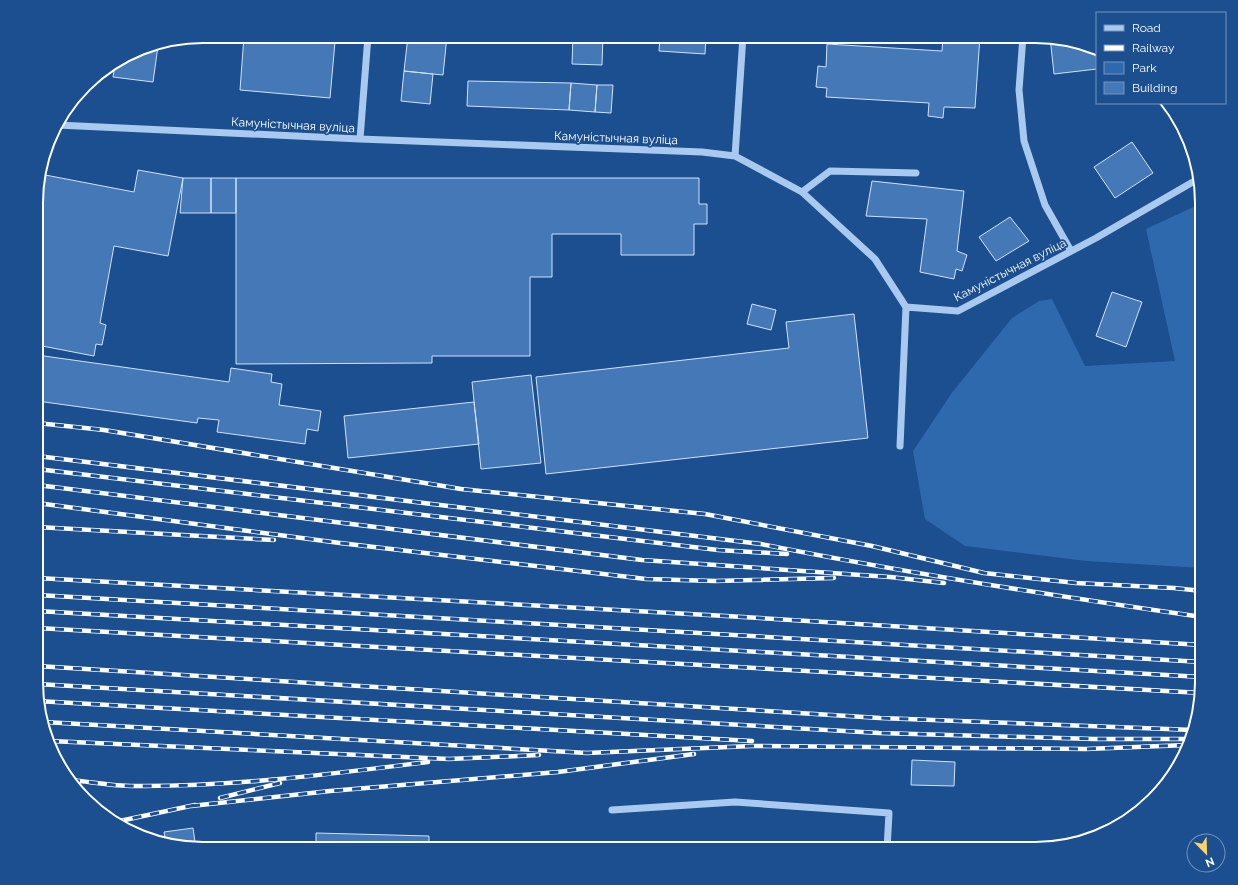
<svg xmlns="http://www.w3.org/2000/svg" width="1238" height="885" viewBox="0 0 1238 885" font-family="Raleway,sans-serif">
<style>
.green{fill:#2e69ad}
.building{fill:#4478b7;stroke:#cfe3fa}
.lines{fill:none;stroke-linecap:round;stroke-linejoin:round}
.path{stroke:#a9c9ee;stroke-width:2.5;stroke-dasharray:2 3;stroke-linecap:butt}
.minor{stroke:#a9c9ee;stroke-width:7}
.rail-casing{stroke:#fff;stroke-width:4.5}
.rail{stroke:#1b4f8f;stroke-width:3;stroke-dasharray:9;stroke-linecap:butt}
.labels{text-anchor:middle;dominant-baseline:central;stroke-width:3.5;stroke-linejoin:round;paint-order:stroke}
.street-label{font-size:12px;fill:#fff;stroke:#1b4f8f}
.rim{fill:none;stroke:#fff;stroke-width:2}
</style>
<rect width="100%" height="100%" fill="#1b4f8f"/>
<path class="green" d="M1202,203V568L1086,561L965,546L925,519L913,451L951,394L1012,318L1039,301L1052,299L1085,366L1175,361L1146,229Z"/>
<path class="building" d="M244,36H264L335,42L330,98L240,90Z
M408,36H447L443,75L404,71Z
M573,36H603L602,65L572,64Z
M660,36H706L705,54L659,51Z
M848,36H874L873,40L848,38Z
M943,36H980L975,108L944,107L943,118L928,116L929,103L826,97L827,88L816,87L818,66L826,67L827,44L942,51Z
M1050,37L1097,48V69L1054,74Z
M154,46H158L153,82L113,77L115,64L139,49Z
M404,71L433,74L430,104L401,101Z
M468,81L571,83L569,110L467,106Z
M571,83L597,85L595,112L569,110Z
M597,85H613L611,113L595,112Z
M1132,142L1153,173L1115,198L1094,167Z
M138,170L183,178L168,256L114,246L100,323L106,325L102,345L96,344L94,356L37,345V181L40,174L134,192Z
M183,178H211V213H180Z
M211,178H236V213H211Z
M236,178H699V204H707V224H694V255H621V234H552V277H530V356H432V363L236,364Z
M872,181L964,191L957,251L967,255L962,271L956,269L954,279L920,272L927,219L866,216Z
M1010,217L1029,241L996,261L979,237Z
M1112,292L1142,302L1126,347L1096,336Z
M752,304L776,310L771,330L747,324Z
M854,314L868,438L546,474L536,377L789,348L786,322Z
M37,355L229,382L231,368L272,374L271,382L282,384L279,405L321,411L318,431L307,429L305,444L217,432L219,420L198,418L197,423L37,401Z
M531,375L541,463L481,469L472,382Z
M474,402L479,444L348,458L344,416Z
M912,760L955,762L954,786L911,785Z
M193,828L196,849L166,843L164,832Z
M316,833L429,836V849H316Z"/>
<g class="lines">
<path class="path" d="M1199,196L1202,201"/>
<path class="minor" d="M1023,36L1019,90L1024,141L1045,205L1071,251
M57,125L360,139L702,152L735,156L802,192L875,259L906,307L958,311L1096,238L1198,179
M360,139L368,36
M735,156L743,36
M802,192L830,171L916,173
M900,446L906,307
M612,810L735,802L889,813L887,849"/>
<g class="rail-casing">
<path id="rail" d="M37,423L104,430L461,489L705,514L872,546L984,573L1076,583L1174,588L1202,591
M37,456L761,544C907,573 1054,596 1202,617
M37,469L718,550L787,554
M37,485L642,560L890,577L944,583
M37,503L340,543L646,579L715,581L834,578
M37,527L274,540
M37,578L726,616L1202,645
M37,595L1202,662
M37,611L1202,677
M37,628L1202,693
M37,666L880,718L1193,730
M37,684L879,733L1094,739H1191
M37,701L752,741
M44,722L587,753L752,746L1086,749L1187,745
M50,741L449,759L539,755
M71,780C92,782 113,786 134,786C233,787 330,774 428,762
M220,798L280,783
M191,806L330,791L558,772L694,754
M115,822L195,805"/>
</g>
<use href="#rail" class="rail"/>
</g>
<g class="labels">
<g class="street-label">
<text transform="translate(293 125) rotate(3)">Камуністычная вуліца</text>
<text transform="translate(616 138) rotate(2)">Камуністычная вуліца</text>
<text transform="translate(1010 270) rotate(-27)">Камуністычная вуліца</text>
</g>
</g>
<path d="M0 0H1238V885H0ZM203 43H1035A160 160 0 0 1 1195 203V682A160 160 0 0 1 1035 842H203A160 160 0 0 1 43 682V203A160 160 0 0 1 203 43Z" fill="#1b4f8f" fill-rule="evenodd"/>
<path class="rim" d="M203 43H1035A160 160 0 0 1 1195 203V682A160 160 0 0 1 1035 842H203A160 160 0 0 1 43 682V203A160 160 0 0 1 203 43Z"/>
<rect x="1096" y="12" width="130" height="92" fill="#1b4f8f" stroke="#7695bc"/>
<rect x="1104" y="25" width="20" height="6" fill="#a9c9ee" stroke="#7695bc"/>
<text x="1132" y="32" font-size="12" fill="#ffffff">Road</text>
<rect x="1104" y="45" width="20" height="6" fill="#ffffff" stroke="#7695bc"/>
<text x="1132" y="52" font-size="12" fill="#ffffff">Railway</text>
<rect x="1104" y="62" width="20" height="12" fill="#2e69ad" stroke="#7695bc"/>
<text x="1132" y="72" font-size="12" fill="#ffffff">Park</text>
<rect x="1104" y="82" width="20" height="12" fill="#4478b7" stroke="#7695bc"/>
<text x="1132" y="92" font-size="12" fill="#ffffff">Building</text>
<g transform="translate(1206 853) rotate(157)"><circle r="19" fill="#1b4f8f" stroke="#7695bc"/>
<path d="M0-3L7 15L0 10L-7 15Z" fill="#ffd166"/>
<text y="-6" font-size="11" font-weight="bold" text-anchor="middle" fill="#ffffff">N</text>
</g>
</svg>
